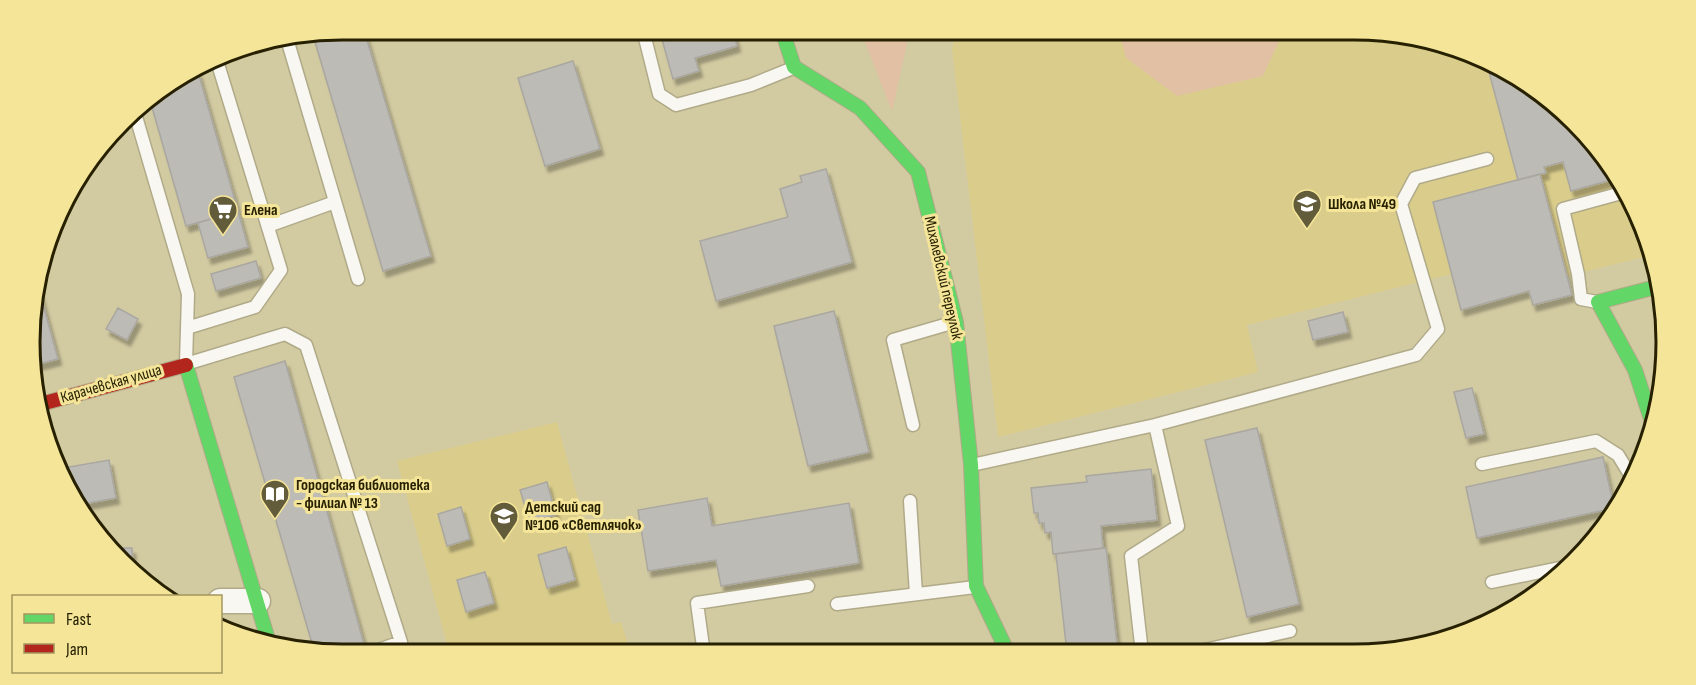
<svg xmlns="http://www.w3.org/2000/svg" width="1696" height="685" viewBox="0 0 1696 685" font-family="'Sofia Sans Condensed',sans-serif">
<style>
.built{fill:#dacd8c}
.green{fill:#e1c0a4}
.building{fill:#bdbbb5;stroke:#a9a7a0;stroke-width:1.5;filter:url(#shadow)}
.lines{fill:none;stroke-linecap:round;stroke-linejoin:round}
.lane-casing{stroke:#b0aa89;stroke-width:15}
.street-casing{stroke:#b0aa89;stroke-width:27}
.fast-casing{stroke:#b0aa89;stroke-width:16}
.jam-casing{stroke:#b0aa89;stroke-width:16}
.lane{stroke:#f8f7f1;stroke-width:12}
.street{stroke:#f8f7f1;stroke-width:24}
.fast{stroke:#63d668;stroke-width:14}
.jam{stroke:#b3261e;stroke-width:14}
.labels{text-anchor:middle;dominant-baseline:central;stroke-width:6;stroke-linejoin:round;paint-order:stroke}
.poi-label{font-size:16px;font-weight:bold;fill:#272102;stroke:#f4e599;text-anchor:start}
.street-label{font-size:16px;fill:#272102;stroke:#f4e599}
.rim{fill:none;stroke:#272102;stroke-width:3}
</style>
<defs>
<filter id="shadow"><feDropShadow dx="3.5" dy="6" stdDeviation="1.5" flood-color="#0004"/></filter>
</defs>
<rect width="100%" height="100%" fill="#d2caa1"/>
<path class="built" d="M956,30H1353L1454,46L1559,107L1634,204L1648,256L1567,276L1572,295L1533,305L1529,292L1461,310L1451,274L1247,325L1258,372L998,437L952,49Z
M557,422L612,624L621,622L631,654L450,655L397,461Z"/>
<path class="green" d="M860,30H910L892,111Z
M1119,30H1284L1263,76L1177,96L1126,58Z"/>
<path class="building" d="M342,30H364L431,256L383,271L313,35Z
M667,30H733L737,46L695,58L699,71L673,79L660,32Z
M573,61L600,149L545,166L518,78Z
M1495,70L1559,107L1615,179L1571,191L1563,162L1544,167L1546,173L1518,180L1489,72Z
M198,72L238,211L186,226L150,100Z
M826,169L852,262L716,301L700,241L788,217L780,189L802,182L800,176Z
M1540,174L1572,295L1533,305L1529,291L1461,310L1433,202Z
M238,211L248,247L208,258L198,223Z
M256,261L261,278L216,291L211,274Z
M38,286L58,359L35,365L33,301Z
M118,308L138,319L127,340L106,329Z
M834,311L869,452L808,466L774,326Z
M1343,312L1348,332L1313,340L1308,321Z
M285,361L364,644L333,653L314,650L234,377Z
M1472,388L1484,434L1466,438L1454,392Z
M1257,428L1299,604L1247,617L1205,440Z
M1603,457L1614,508L1477,538L1466,487Z
M109,460L116,498L78,505L63,468Z
M1151,469L1157,520L1101,526L1103,548L1053,554L1051,532L1045,533L1044,523H1039L1038,513H1034L1031,488L1087,482L1086,476Z
M547,482L556,515L530,522L520,490Z
M707,498L712,526L849,503L859,563L721,586L716,560L648,571L638,510Z
M461,507L470,539L447,546L438,514Z
M566,547L575,580L547,588L538,555Z
M113,548H132L133,570Z
M1106,548L1118,653H1067L1056,554Z
M485,572L494,603L466,612L457,580Z"/>
<g class="lines">
<g class="lane-casing">
<path id="lane" d="M643,30L659,94L676,105L751,85L793,68
M287,39L358,279
M134,110L188,294L186,364L285,334L306,345L401,642L364,655
M268,226L335,202
M1597,302L1581,299L1578,274L1563,209L1625,192
M187,328L255,307L281,270L217,61
M913,425L893,340L955,322
M1482,464L1596,441L1618,455L1632,478
M972,465L1155,425L1416,355L1438,329L1401,204L1415,178L1487,159
M910,501L916,594
M1492,582L1569,566
M837,604L975,587
M1142,653L1131,556L1178,526L1155,425
M1191,653L1290,631
M704,654L697,603L808,586"/>
</g>
<g class="street-casing">
<path id="street" d="M220,601H258"/>
</g>
<g class="fast-casing">
<path id="fast" d="M782,30L794,67L860,108L918,172L956,322L971,465L976,586L1008,653
M186,365L269,643
M1652,422L1635,370L1598,302L1656,287"/>
</g>
<g class="jam-casing">
<path id="jam" d="M37,405L186,365"/>
</g>
<use href="#lane" class="lane"/>
<use href="#street" class="street"/>
<use href="#fast" class="fast"/>
<use href="#jam" class="jam"/>
</g>
<defs>
<g id="school-pin" transform="scale(1.5)"><path d="M0 17L-7.5 6A9.5 9.5 0 1 1 7.5 6Z" fill="#635c3a" stroke="#f4e599"/><path d="M0-5L7-2L0 1L-7-2ZM-4 1L0 2.5L4 1V4Q0 6-4 4Z" fill="#fff"/></g>
<g id="supermarket-pin" transform="scale(1.5)"><path d="M0 17L-7.5 6A9.5 9.5 0 1 1 7.5 6Z" fill="#635c3a" stroke="#f4e599"/><path d="M-6-5.5h2.5l.6 2H6L4.5 2H-2.5L-4.4-4H-6ZM-1.5 3.2a1.3 1.3 0 1 0 .1 0ZM3 3.2a1.3 1.3 0 1 0 .1 0Z" fill="#fff"/></g>
<g id="library-pin" transform="scale(1.5)"><path d="M0 17L-7.5 6A9.5 9.5 0 1 1 7.5 6Z" fill="#635c3a" stroke="#f4e599"/><path d="M-6-4Q-3-5.5-.7-3.5V5Q-3 3-6 4ZM6-4Q3-5.5 .7-3.5V5Q3 3 6 4Z" fill="#fff"/></g>
</defs>
<g fill-rule="evenodd">
<use href="#school-pin" x="1307" y="204"/>
<use href="#supermarket-pin" x="223" y="210"/>
<use href="#library-pin" x="275" y="494"/>
<use href="#school-pin" x="504" y="516"/>
</g>
<g class="labels">
<g class="poi-label">
<text x="1328" y="204">Школа №49</text>
<text x="244" y="210">Елена</text>
<text x="296" y="485">Городская библиотека<tspan x="296" dy="18">- филиал № 13</tspan></text>
<text x="525" y="507">Детский сад<tspan x="525" dy="18">№106 «Светлячок»</tspan></text>
</g>
<g class="street-label">
<text transform="translate(943 278) rotate(77)">Михалевский переулок</text>
<text transform="translate(111 384) rotate(-16)">Карачевская улица</text>
</g>
</g>
<path d="M0 0H1696V685H0ZM342 40H1354A302 302 0 0 1 1656 342V342A302 302 0 0 1 1354 644H342A302 302 0 0 1 40 342V342A302 302 0 0 1 342 40Z" fill="#f4e599" fill-rule="evenodd"/>
<path class="rim" d="M342 40H1354A302 302 0 0 1 1656 342V342A302 302 0 0 1 1354 644H342A302 302 0 0 1 40 342V342A302 302 0 0 1 342 40Z"/>
<rect x="12" y="595" width="210" height="78" fill="#f4e599" stroke="#a2975d" stroke-width="1.5"/>
<rect x="24" y="614" width="30" height="9" fill="#63d668" stroke="#a2975d" stroke-width="1.5"/>
<text x="66" y="625" font-size="18" fill="#272102">Fast</text>
<rect x="24" y="644" width="30" height="9" fill="#b3261e" stroke="#a2975d" stroke-width="1.5"/>
<text x="66" y="655" font-size="18" fill="#272102">Jam</text>
</svg>
